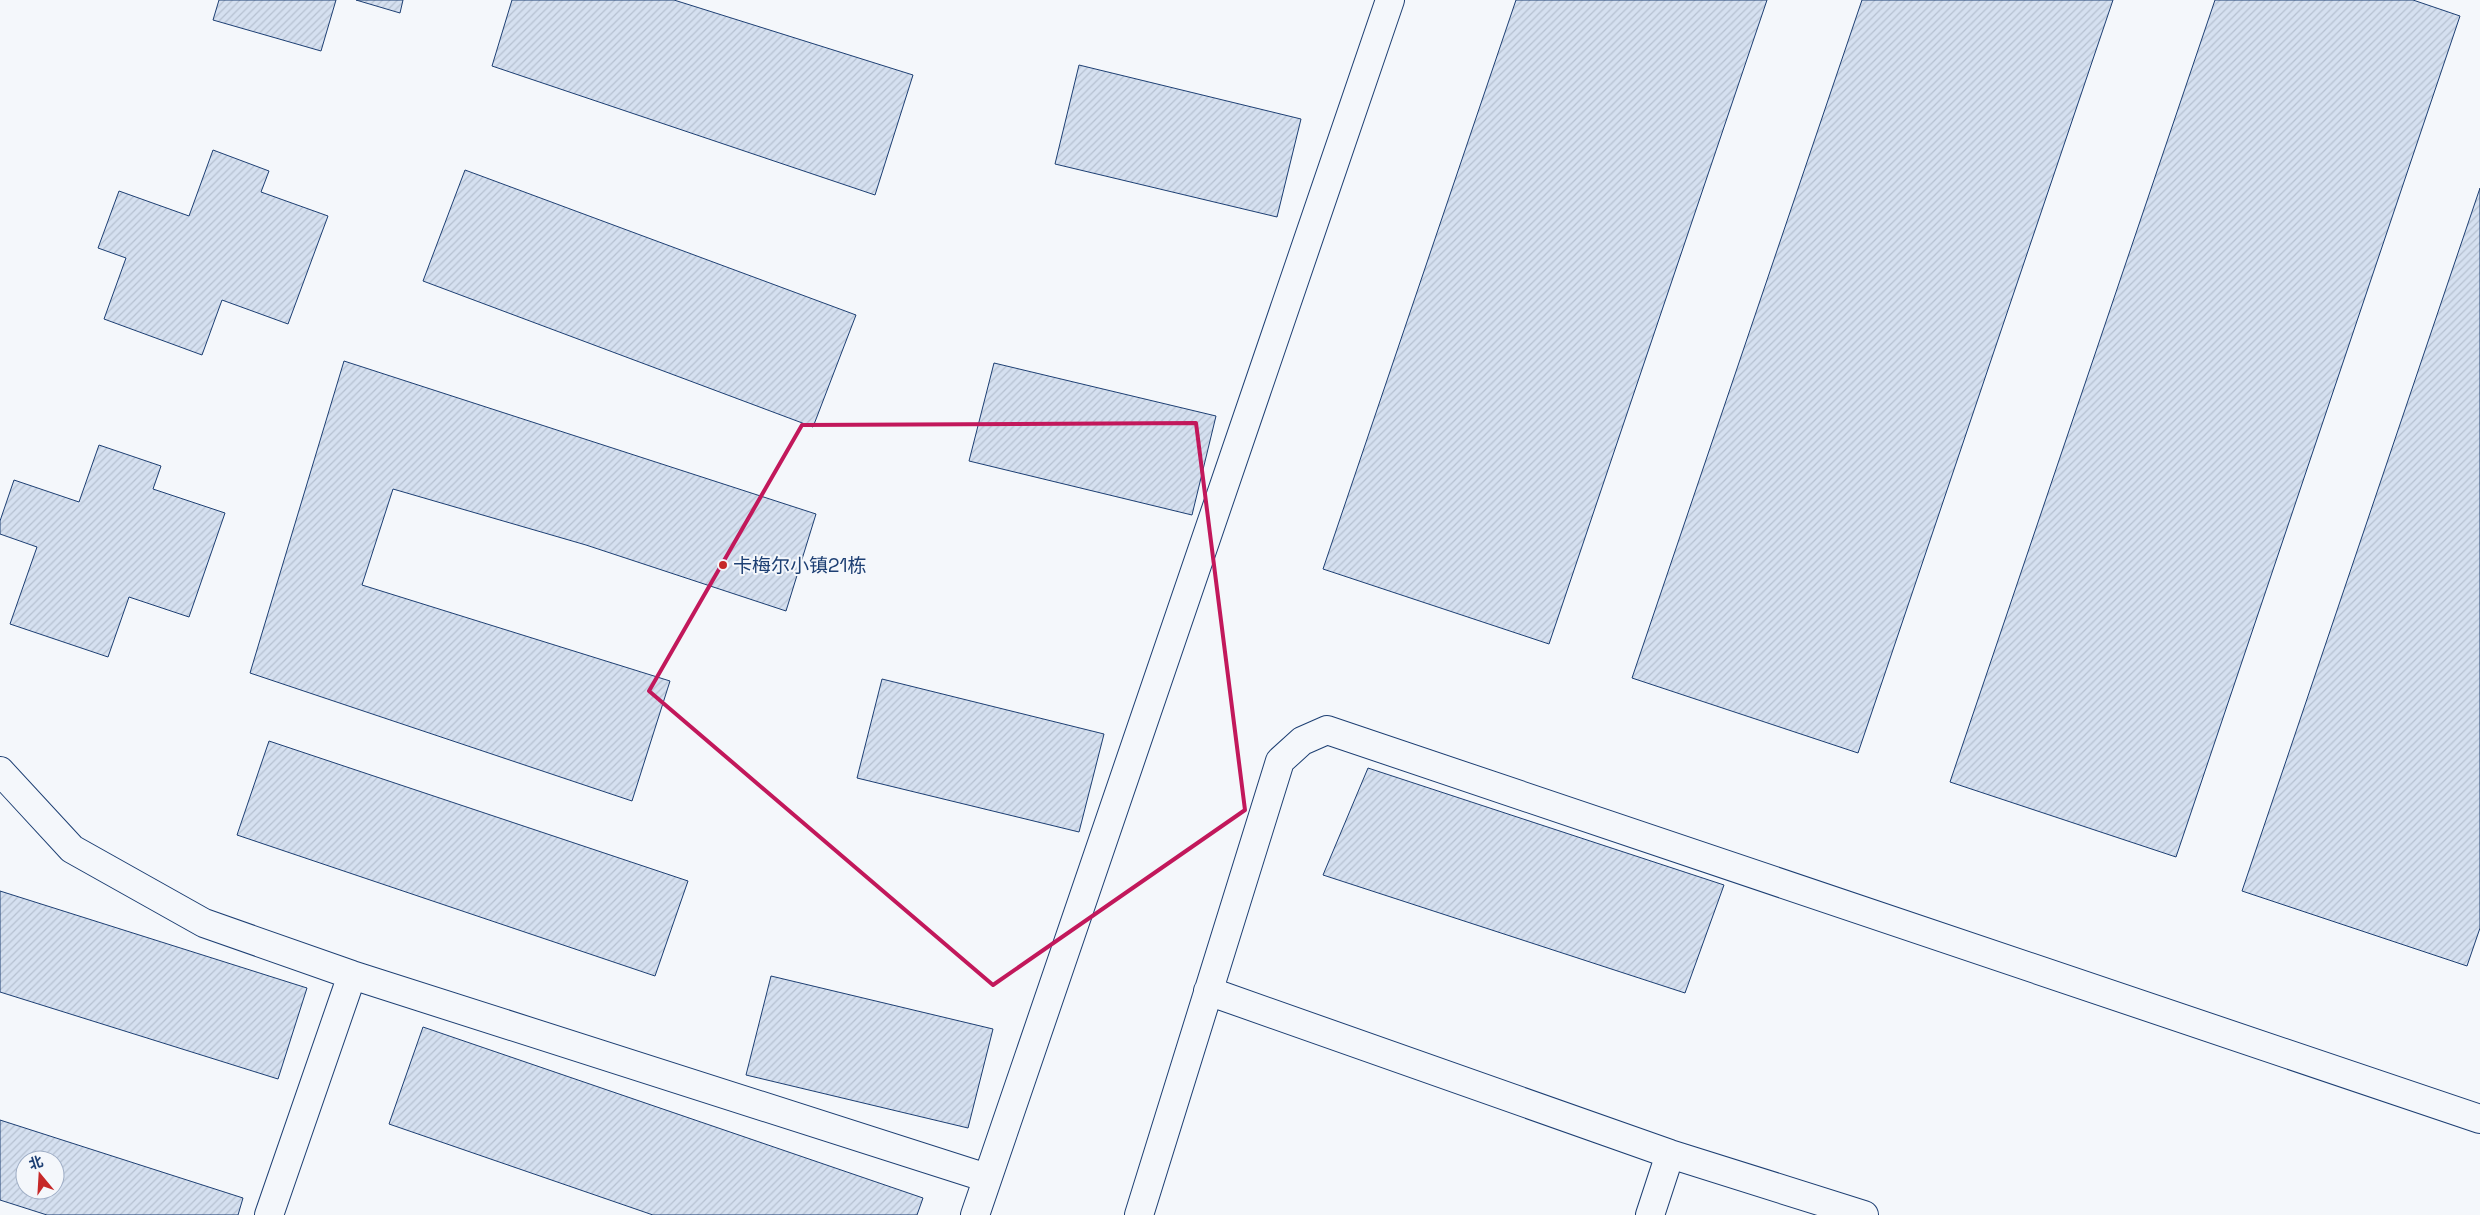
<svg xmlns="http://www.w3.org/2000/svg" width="2480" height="1215" viewBox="0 0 2480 1215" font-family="'Space Grotesk','Noto Sans SC',sans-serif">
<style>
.building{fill:url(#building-hatch);stroke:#1d3f73;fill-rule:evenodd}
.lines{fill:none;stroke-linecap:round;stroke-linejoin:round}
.minor-casing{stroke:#1d3f73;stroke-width:30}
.minor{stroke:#f4f7fb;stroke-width:28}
.marked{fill:none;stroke:#c2185b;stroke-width:4;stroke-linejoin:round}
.poi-dot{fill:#c62828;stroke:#f4f7fb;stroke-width:2}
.labels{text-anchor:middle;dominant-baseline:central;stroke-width:4;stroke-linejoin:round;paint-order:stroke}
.poi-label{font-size:19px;fill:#1d3f73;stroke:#f4f7fb;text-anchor:start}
</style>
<defs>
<pattern id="building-hatch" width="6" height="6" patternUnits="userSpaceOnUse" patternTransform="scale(1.25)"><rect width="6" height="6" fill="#d5e0f0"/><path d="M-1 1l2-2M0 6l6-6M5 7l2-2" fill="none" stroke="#b6c1d1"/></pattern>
</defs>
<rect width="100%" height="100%" fill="#f4f7fb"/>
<path class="building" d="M219,0H336L321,51L213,20Z
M356,0H403L400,13Z
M512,0H674L913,75L875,195L492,66Z
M1516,0H1767L1549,644L1323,569Z
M1862,0H2113L1858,753L1632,678Z
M2215,0H2413L2460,16L2176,857L1950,782Z
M1079,65L1301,119L1277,217L1055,164Z
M213,150L269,171L261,192L328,216L288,324L222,300L202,355L104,319L126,258L98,248L119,191L189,216Z
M465,170L856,315L813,427L423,281Z
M2480,188V928L2467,966L2242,891Z
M344,361L816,514L786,611L586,545L393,489L362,585L670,681L632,801L250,673Z
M994,363L1216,416L1192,515L969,461Z
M99,445L161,466L153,489L225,513L189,617L129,597L108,657L10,624L37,547L0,534V521L14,480L79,502Z
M882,679L1104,734L1079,832L857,778Z
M269,741L688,881L655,976L237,835Z
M1368,768L1724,885L1685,993L1323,875Z
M0,891L307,988L278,1079L0,992Z
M771,976L993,1029L968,1128L746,1075Z
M423,1027L923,1198L917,1215H653L389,1124Z
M0,1120L243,1198L238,1215H47L0,1200ZM25,1160H55V1190H25Z"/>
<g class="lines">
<g class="minor-casing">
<path id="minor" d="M0,771L72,849L204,923L352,975L987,1178
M1208,991L1670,1154L1864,1215
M269,1215L352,975
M975,1215L1390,0
M1139,1215L1280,761L1302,741L1327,730L2480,1119
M1650,1215L1670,1154"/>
</g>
<use href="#minor" class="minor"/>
</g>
<path class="marked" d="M1196,423L1245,810L993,985L649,691L802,425Z"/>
<circle class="poi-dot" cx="723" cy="565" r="5"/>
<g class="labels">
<g class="poi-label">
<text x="733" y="565">卡梅尔小镇21栋</text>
</g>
</g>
<g transform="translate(40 1175) rotate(342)"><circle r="24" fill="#f4f7fb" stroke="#9eadc5"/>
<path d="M0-4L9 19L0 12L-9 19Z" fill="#c62828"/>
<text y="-8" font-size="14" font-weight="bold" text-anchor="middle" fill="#1d3f73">北</text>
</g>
</svg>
